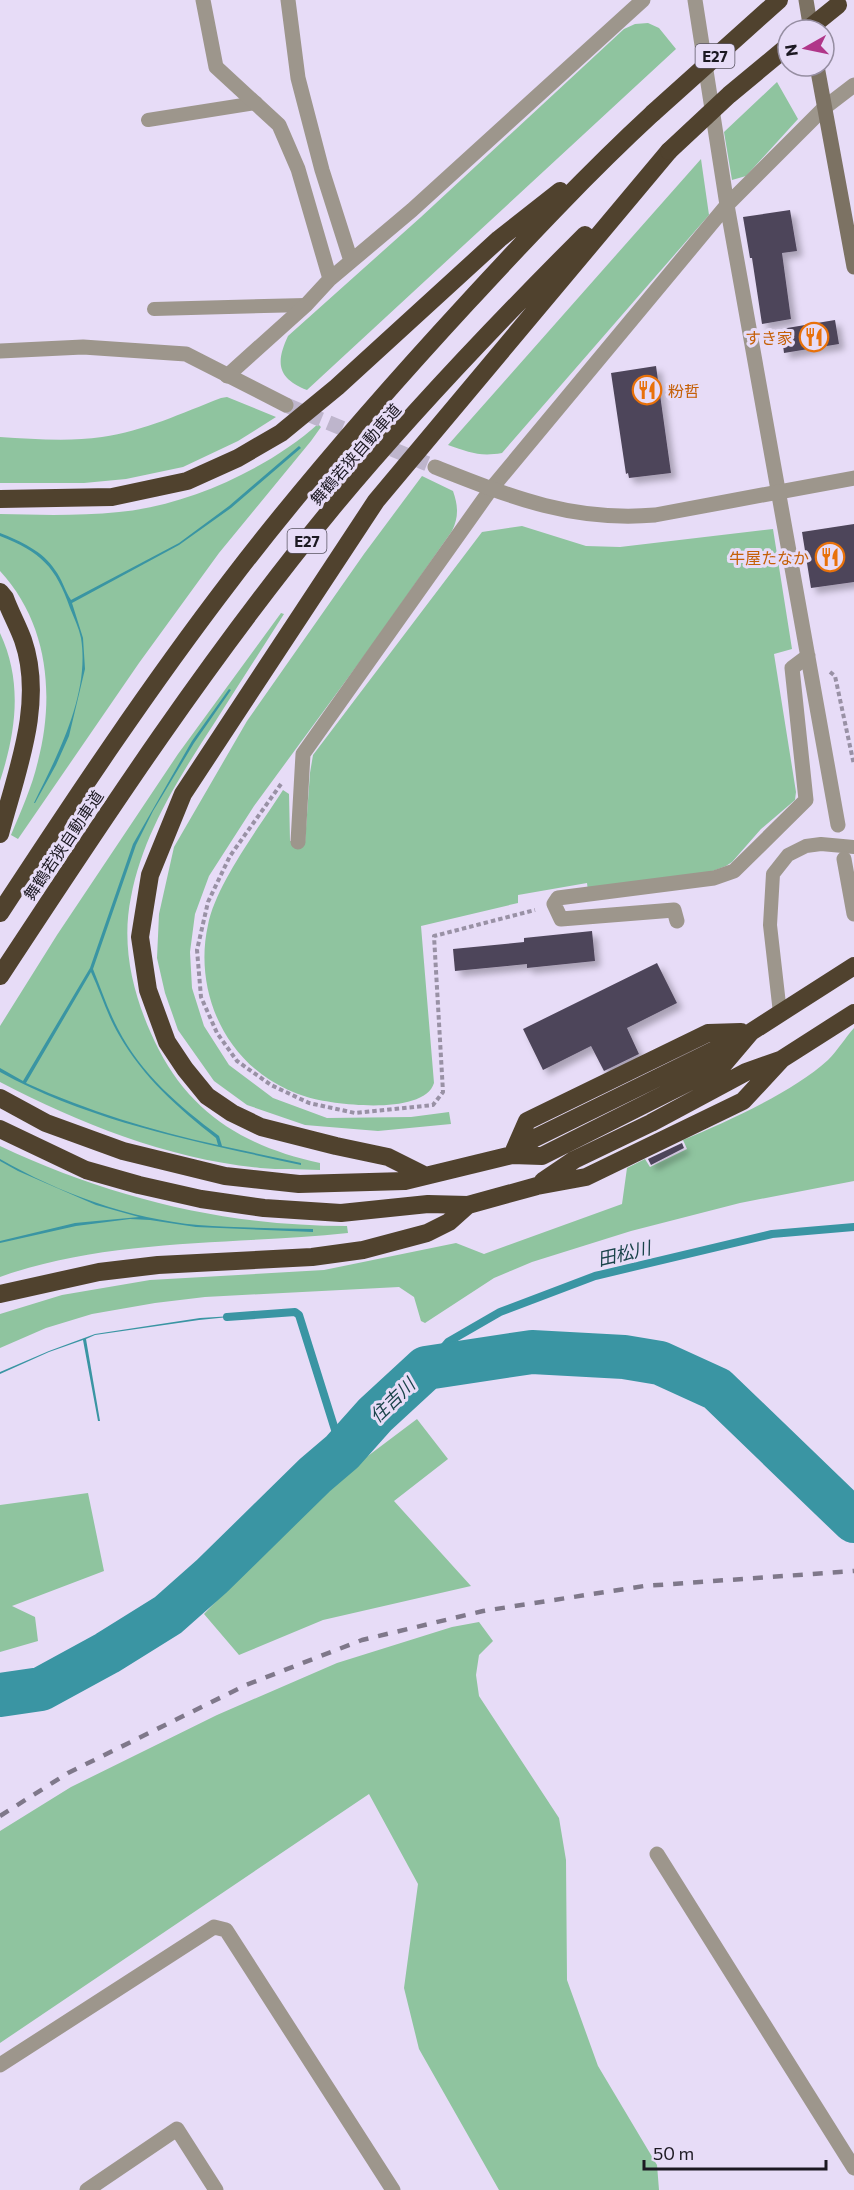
<svg xmlns="http://www.w3.org/2000/svg" width="854" height="2190" viewBox="0 0 854 2190" font-family="Commissioner,'Noto Sans JP',sans-serif">
<style>
.green{fill:#8fc49f}
.water{fill:#3a95a3;fill-rule:evenodd}
.lines{fill:none;stroke-linecap:round;stroke-linejoin:round}
.stream{stroke:#3a95a3;stroke-width:8}
.river{stroke:#3a95a3;stroke-width:44}
.building{fill:#4e455a;filter:url(#shadow)}
.tertiary-tunnel{stroke:#beb5cc;stroke-width:15;stroke-dasharray:15 8;stroke-linecap:butt}
.path{stroke:#9991a5;stroke-width:4;stroke-dasharray:4.5 3;stroke-linecap:butt}
.service{stroke:#9d968c;stroke-width:14}
.minor{stroke:#9d968c;stroke-width:15}
.tertiary{stroke:#9d968c;stroke-width:15}
.secondary{stroke:#7c7263;stroke-width:15}
.motorway{stroke:#50422e;stroke-width:18}
.rail{stroke:#7f788a;stroke-width:4.5;stroke-dasharray:10 10;stroke-linecap:butt}
.motorway-bridge{stroke:#50422e;stroke-width:18}
.labels{text-anchor:middle;dominant-baseline:central;stroke-width:6;stroke-linejoin:round;paint-order:stroke}
.shield{fill:#e7dcf7;stroke:#595462;stroke-width:1.5}
.shield-label{font-size:15px;font-weight:bold;fill:#1c1922}
.food-label{font-size:16px;fill:#c56008;stroke:#e7dcf7;text-anchor:end}
.street-label{font-size:16px;fill:#1c1922;stroke:#e7dcf7}
.water-label{font-size:18px;font-style:italic;fill:#1a434a;stroke:#e7dcf7}
</style>
<defs>
<filter id="shadow"><feDropShadow dx="5.5" dy="5.5" stdDeviation="3" flood-color="#0004"/></filter>
</defs>
<rect width="100%" height="100%" fill="#e7dcf7"/>
<path class="green" d="M648,23L659,28L676,49L307,390C278,378 275,364 288,336L421,217L624,29L635,24Z
M777,82L798,119L746,176L732,180L724,132Z
M701,159L709,215L502,453C479,457 469,452 448,445Z
M227,397L276,417L238,441L183,467L126,479L84,483H0V437C33,439 69,442 102,437C144,431 182,413 221,398Z
M318,424L321,427L311,441L219,553L139,663L18,839L11,835C21,811 32,787 38,761C55,695 48,623 0,571V514C40,515 79,516 119,512C186,506 268,469 318,424Z
M422,476L453,491C458,505 459,517 452,531L375,641L254,806L209,876L195,914L190,952L192,988L204,1026L229,1065L273,1098L327,1118L411,1117L449,1112L451,1124L378,1131L305,1125L247,1105L214,1081L178,1030L165,993L157,958L159,914L174,847L247,721L364,554Z
M522,526L586,546L620,547L773,529L792,649L774,654L796,792L795,800L761,829L732,862L726,866L710,872L588,891L587,883L518,895V903L421,926L434,1083C424,1116 333,1105 307,1097C294,1093 281,1087 270,1080C218,1047 195,983 208,925C216,884 260,826 283,790L289,794L290,841L305,842L310,773L313,755L482,532Z
M281,613L284,614C261,650 238,686 215,722C180,776 143,833 131,897C120,950 135,1003 159,1050C193,1116 249,1148 320,1163V1170C300,1169 280,1170 260,1168C169,1159 81,1124 0,1082V1026L57,935L178,754Z
M0,633C23,682 16,732 0,781Z
M854,1028V1181L740,1203L631,1231L532,1262L494,1278L425,1323L421,1321L414,1297L399,1287L205,1297L155,1303L92,1314L46,1328L0,1348V1314L62,1295L150,1280L324,1270L456,1243L484,1254L622,1204L627,1168L645,1159L650,1167L687,1149L683,1140C727,1122 793,1092 828,1060C838,1050 845,1038 854,1028Z
M0,1146C111,1198 224,1226 347,1226L348,1233C234,1245 108,1238 0,1277Z
M417,1419L448,1459L394,1501L471,1586L323,1620L239,1655L204,1614L324,1489Z
M88,1493L104,1571L12,1606L35,1617L38,1641L0,1652V1505Z
M479,1622L493,1641L479,1655L476,1675L479,1696L559,1818L566,1860L567,1980L598,2066L657,2165L659,2190H499L419,2049L404,1988L418,1884L369,1794L0,2043V1831L71,1787L217,1715L337,1663L452,1627Z"/>
<path class="water" d="M299,446L301,448L231,508L179,545L72,603L83,638L85,669L69,736L56,765L35,803H34C58,754 90,694 81,638C79,628 74,618 70,608C56,567 41,552 0,536V533C20,541 43,551 55,570C62,579 65,591 71,600L179,543L229,506Z
M229,689L231,690L194,743L153,811L136,845L93,969C101,989 108,1010 118,1029C141,1074 179,1106 219,1136L222,1146L301,1163V1165C198,1142 93,1123 0,1072V1068L23,1081L90,968L133,844L192,741ZM91,972C101,993 107,1015 119,1035C143,1077 178,1108 216,1138L218,1145C152,1131 88,1111 26,1083Z
M0,1159C59,1193 130,1219 198,1225C236,1228 275,1228 313,1229V1232L196,1227L150,1220L130,1219L76,1226L0,1243V1241L75,1223L139,1217L96,1205L18,1171L0,1161Z
M249,1315L199,1320L95,1335L86,1339L100,1421H98L83,1340L49,1352L0,1374V1372L49,1351L95,1334L200,1318Z"/>
<g class="lines">
<path class="stream" d="M227,1317L295,1312L299,1315L342,1452
M426,1368L448,1342L500,1312L595,1276L772,1234L854,1227"/>
<path class="river" d="M0,1695L41,1689L107,1653L168,1615L212,1576L315,1475L342,1452L375,1415L426,1368L532,1352L624,1357L660,1363L717,1389L854,1521"/>
</g>
<path class="building" d="M790,210L797,251L782,253L791,319L762,324L752,258H750L743,217Z
M835,320L839,344L784,353L781,329Z
M656,366L671,473L629,478L628,473L626,474L611,373Z
M854,524V582L811,588L802,532Z
M592,931L595,961L527,968V964L455,971L453,949L524,942V938Z
M657,963L677,1003L627,1028L639,1054L604,1071L591,1046L543,1070L523,1029Z
M682,1143L684,1148L651,1165L648,1159Z"/>
<g class="lines">
<path class="tertiary-tunnel" d="M286,405L435,467"/>
<path class="path" d="M830,672L835,676L854,765
M281,784L230,856L208,902L197,950L201,997L217,1033L237,1061L271,1085L309,1103L355,1113L433,1105L443,1092L434,936L535,910"/>
<path class="service" d="M148,120L256,103
M154,309L306,305
M780,1013L770,925L773,874L788,855L806,846L821,844L854,847"/>
<path class="minor" d="M203,0L216,67L279,125L298,169L330,279
M288,0L298,78L322,170L351,261
M695,0L727,205L838,825
M227,376L306,305L330,279L412,210L643,0
M298,842L303,754L491,489L727,205L824,108L854,85
M844,859L854,914
M677,921L674,910L561,919L554,904L558,898L714,878L734,871L806,800L792,668L808,656
M657,1854L854,2168
M0,2065L214,1927L226,1930L393,2190
M87,2190L177,2129L216,2190"/>
<path class="tertiary" d="M0,351L83,347L186,354L286,405
M435,467C511,497 572,522 655,515L854,478"/>
<path class="secondary" d="M806,0L811,30
M817,66L854,267"/>
<path class="motorway" d="M0,499L112,497L187,481L238,458L281,433L337,387L499,239L560,191
M0,592L5,598C10,612 18,626 23,640C45,703 16,773 0,834
M0,913C74,800 149,687 231,580C305,483 385,392 467,303C527,238 588,173 653,113
M0,976C105,816 211,655 333,507C412,412 498,322 585,235
M0,1098L46,1123L123,1151L225,1176L299,1184L405,1181L512,1155L542,1156L723,1065L751,1032
M0,1129L86,1170L139,1185L201,1199L264,1208L341,1213L428,1204L468,1205L537,1186L586,1177L743,1101L782,1059L854,1013
M513,1153L527,1121L708,1033L741,1032
M512,1155L533,1139L751,1032L854,966
M424,1175L388,1157L336,1146L261,1127L232,1113L207,1096L185,1069L167,1042L148,990L140,937L150,875L183,794L376,501L669,151
M543,1181L574,1160L651,1123L746,1072L780,1060
M0,1294L99,1272L158,1265L312,1257L363,1250L427,1233L449,1222L468,1205"/>
<path class="rail" d="M0,1816L68,1773L246,1685L362,1640L483,1611L644,1586L854,1571"/>
<path class="motorway-bridge" d="M807,30L838,5
M653,113L779,0
M669,151L729,95L788,46"/>
</g>
<defs>
<g id="restaurant-ring" transform="scale(1.5)"><circle r="9.5" fill="#e7dcf7" stroke="#e8710a" stroke-width="1.5"/><path d="M-5-6h1v4h1v-4h1v4h1v-4h1v5L-1.5 .5V6h-2V.5L-5-1ZM5-6V6H3V1.5H1.5Q1.5-4 5-6Z" fill="#e8710a"/></g>
</defs>
<g fill-rule="evenodd">
<use href="#restaurant-ring" x="814" y="337"/>
<use href="#restaurant-ring" x="647" y="390"/>
<use href="#restaurant-ring" x="830" y="557"/>
</g>
<g class="labels">
<g class="shield">
<rect x="695.5" y="44" width="39" height="24" rx="4.5"/>
<rect x="287.5" y="529" width="39" height="24" rx="4.5"/>
</g>
<g class="shield-label">
<text x="715" y="56">E27</text>
<text x="307" y="541">E27</text>
</g>
<g class="food-label">
<text x="793" y="337">すき家</text>
<text x="668" y="390" text-anchor="start">粉哲</text>
<text x="809" y="557">牛屋たなか</text>
</g>
<g class="street-label">
<text transform="translate(355 454) rotate(-49)">舞鶴若狭自動車道</text>
<text transform="translate(63 845) rotate(-56)">舞鶴若狭自動車道</text>
</g>
<g class="water-label">
<text transform="translate(624 1253) rotate(-13)">田松川</text>
<text transform="translate(392 1400) rotate(-44)">住吉川</text>
</g>
</g>
<g transform="translate(806 48) rotate(261)"><circle r="28" fill="#e7dcf7" stroke="#968ea2" stroke-width="1.5"/>
<path d="M0-4.5L10 22L0 15L-10 22Z" fill="#b03689"/>
<text y="-9" font-size="16" font-weight="bold" text-anchor="middle" fill="#1c1922">N</text>
</g>
<path d="M644 2160v9h182v-9" fill="none" stroke="#1c1922" stroke-width="3"/>
<text x="653" y="2160" font-size="18" fill="#1c1922" stroke="#e7dcf7" stroke-width="4.5" paint-order="stroke">50 m</text>
</svg>
